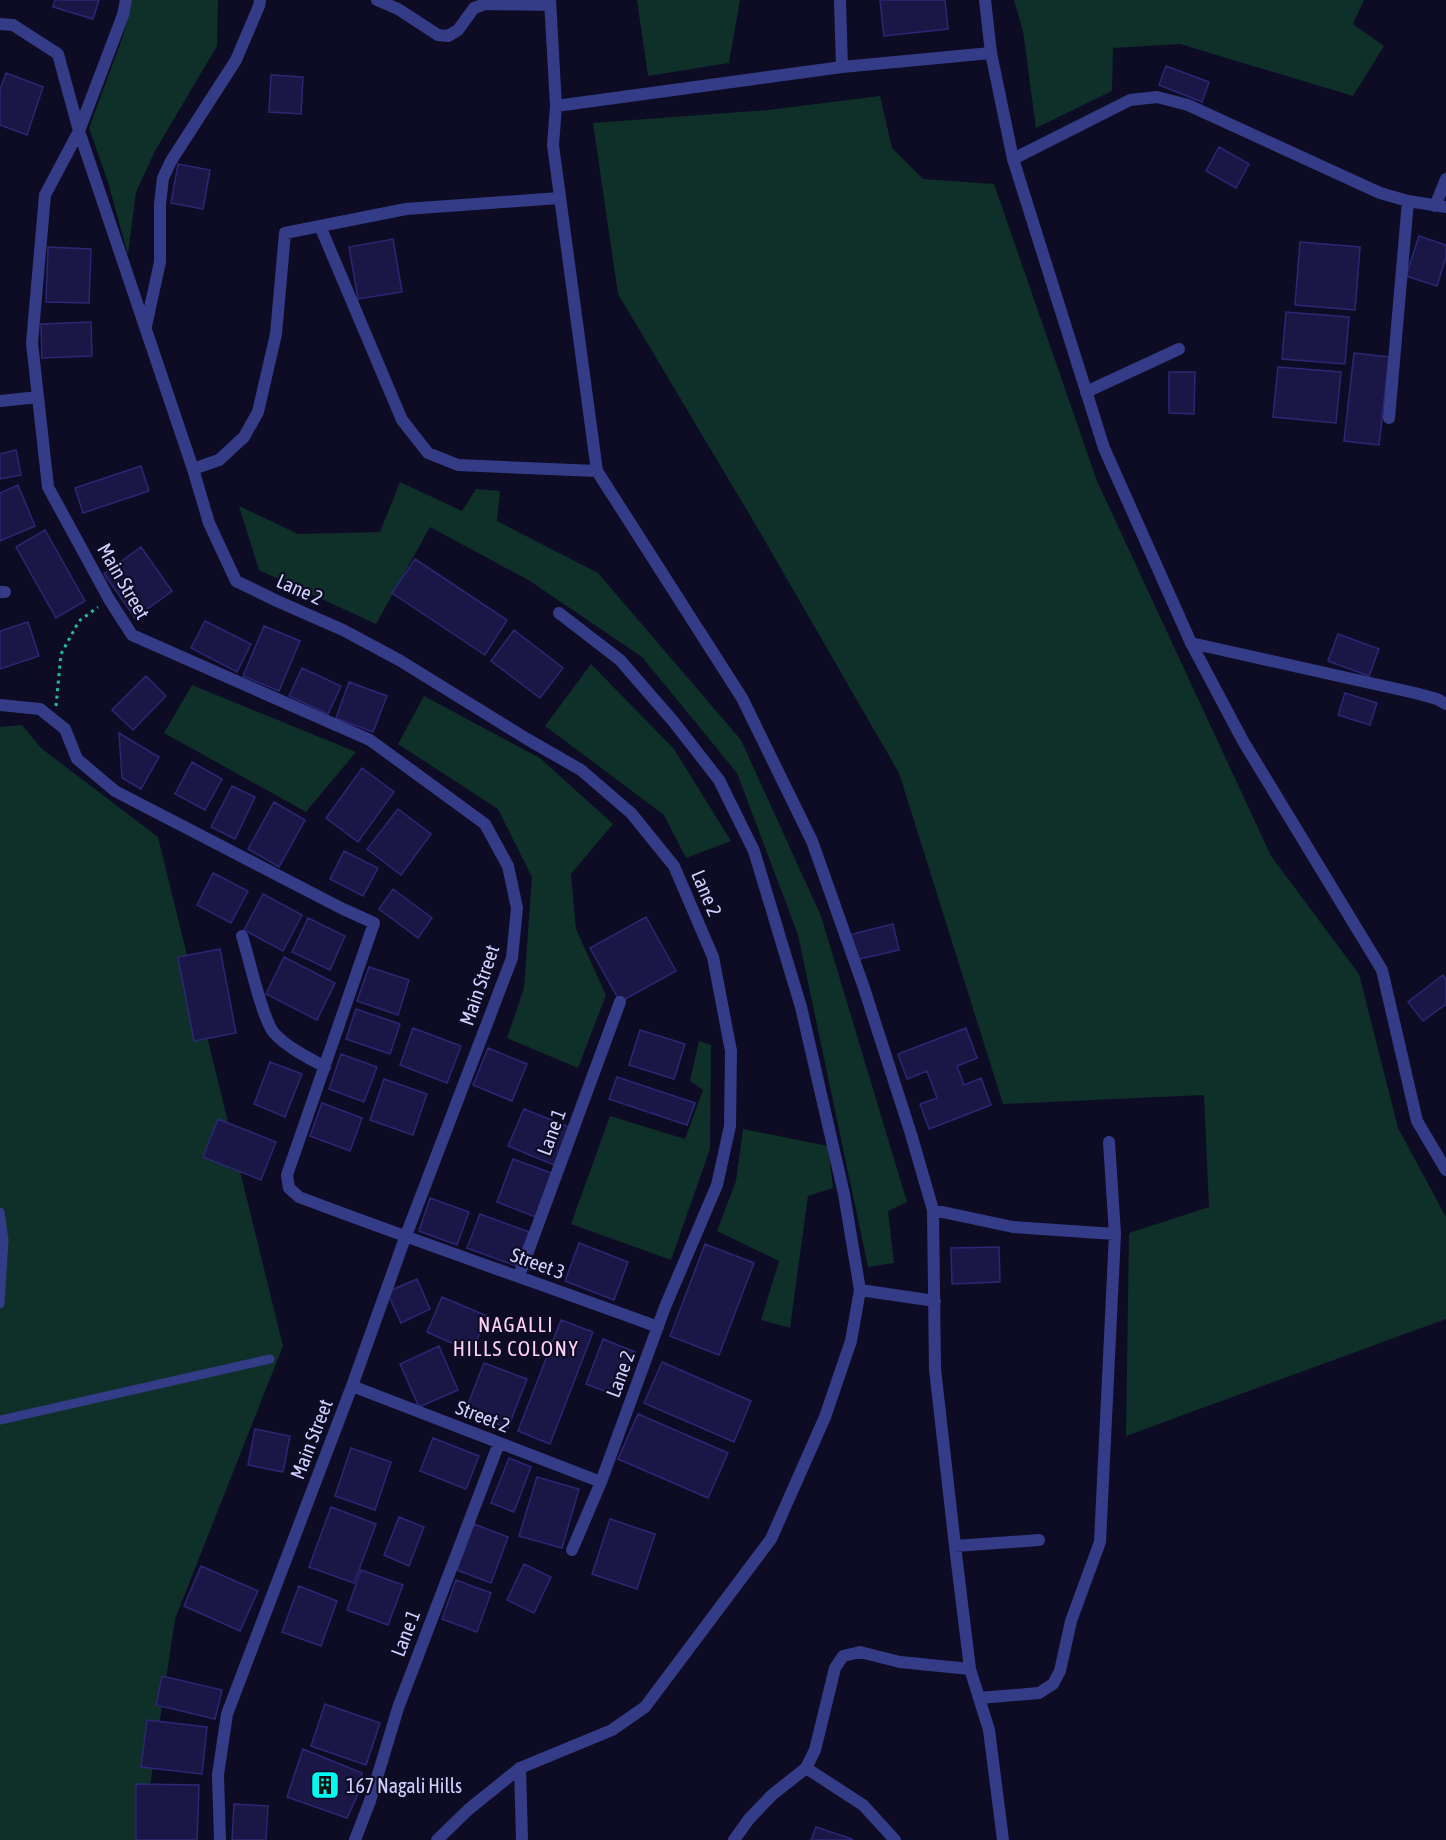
<svg xmlns="http://www.w3.org/2000/svg" width="1446" height="1840" viewBox="0 0 1446 1840" font-family="'Asap Condensed',sans-serif">
<style>
.green{fill:#0f2f29}
.building{fill:#1a1747;stroke:#2c2774;stroke-width:1.5}
.lines{fill:none;stroke-linecap:round;stroke-linejoin:round}
.path{stroke:#25bd9f;stroke-width:3;stroke-dasharray:3 4.5;stroke-linecap:butt}
.service{stroke:#343c87;stroke-width:9}
.minor{stroke:#343c87;stroke-width:12}
.tertiary{stroke:#343c87;stroke-width:12}
.labels{text-anchor:middle;dominant-baseline:central;stroke-width:4.5;stroke-linejoin:round;paint-order:stroke}
.street-label{font-size:20px;fill:#d0d1ff;stroke:#0d0c24}
.poi-label{font-size:20px;fill:#d0d1ff;stroke:#0d0c24;text-anchor:start}
.neighbourhood-label{font-size:21px;letter-spacing:1.5px;fill:#ffd2f5;stroke:#0d0c24}
</style>
<rect width="100%" height="100%" fill="#0d0c24"/>
<path class="green" d="M132,0H218L217,46L155,151L136,192L128,255L108,182L89,128L123,36Z
M637,0H740L729,63L648,76Z
M1014,0H1364L1353,24L1384,46L1353,96L1180,44L1113,48L1112,91L1036,128L1023,31Z
M880,96L892,148L923,179L994,184L1097,481L1271,856L1359,974L1398,1128L1446,1217V1319L1126,1436L1129,1233L1209,1207L1204,1095L1003,1104L899,773L754,522L618,294L593,123L768,110Z
M400,482L462,511L476,489L500,491L497,521L598,573L741,740L821,916L907,1202L888,1211L894,1263L868,1267L798,935L737,773L642,657L530,581L430,527L376,624L259,570L239,506L298,534L380,532Z
M591,664L674,749L731,841L686,858L664,815L545,726Z
M192,685L356,752L306,812L164,733Z
M424,696L540,758L613,824L571,874L576,929L606,995L578,1068L507,1038L524,988L532,877L498,809L398,744Z
M22,725L41,748L158,837L283,1346L175,1619L142,1840H0V727Z
M699,1041L711,1045L710,1149L671,1260L571,1224L610,1116L685,1139L703,1090L690,1081Z
M743,1129L828,1146L833,1188L808,1196L790,1328L761,1320L779,1261L717,1231L736,1181Z"/>
<path class="building" d="M55,0H99L93,19L53,7Z
M880,0H945L948,29L884,36Z
M1166,66L1209,82L1202,102L1159,85Z
M6,73L43,87L27,135L0,125V90Z
M271,75L303,77L301,114L269,112Z
M1219,147L1249,164L1236,188L1206,171Z
M178,164L210,170L203,209L171,203Z
M1419,236L1446,245V257L1437,286L1406,276Z
M393,239L402,292L358,299L349,247Z
M1300,242L1360,247L1355,310L1295,305Z
M48,247L91,249L89,303L46,302Z
M1286,312L1349,317L1345,364L1282,359Z
M91,322L92,356L42,358L41,324Z
M1354,353L1389,357L1379,445L1344,441Z
M1278,367L1341,372L1336,423L1273,417Z
M1169,372H1195L1194,414L1169,413Z
M16,450L21,475L0,479V454Z
M141,466L149,491L83,513L75,488Z
M18,485L35,526L0,541V493Z
M45,530L85,601L56,618L16,547Z
M141,547L172,591L135,618L104,574Z
M415,559L507,620L485,655L392,593Z
M205,621L251,644L237,672L191,648Z
M28,622L39,656L0,669V631Z
M264,626L300,641L279,691L243,676Z
M514,630L563,668L540,698L491,661Z
M1338,634L1379,649L1369,676L1328,661Z
M302,668L341,686L328,714L289,696Z
M146,676L166,696L133,730L112,710Z
M349,682L387,696L373,732L336,718Z
M1345,693L1377,703L1370,725L1338,715Z
M119,733L159,757L141,789L122,778Z
M192,762L222,779L205,810L175,794Z
M362,768L394,792L358,842L326,818Z
M232,786L255,797L235,839L211,827Z
M274,802L305,820L279,867L248,849Z
M398,809L431,834L401,875L367,849Z
M344,851L378,868L363,896L330,879Z
M213,873L248,891L231,923L197,905Z
M393,889L432,918L418,938L379,909Z
M263,894L302,915L283,951L244,930Z
M646,917L676,971L620,1002L590,948Z
M308,918L345,936L330,970L292,952Z
M893,924L899,950L851,961L845,936Z
M220,949L236,1033L194,1041L178,957Z
M284,957L335,983L317,1020L266,994Z
M369,967L409,980L398,1015L357,1001Z
M1443,975L1446,980V1004L1423,1021L1408,1002Z
M356,1009L400,1024L390,1054L346,1039Z
M413,1028L461,1046L447,1083L400,1065Z
M966,1028L977,1058L957,1066L964,1085L981,1078L991,1105L929,1129L920,1104L937,1098L927,1071L907,1079L898,1054Z
M640,1030L685,1044L674,1079L629,1065Z
M488,1048L527,1064L512,1101L473,1085Z
M341,1054L377,1067L364,1102L329,1089Z
M270,1062L302,1074L285,1117L254,1104Z
M617,1077L695,1103L687,1125L609,1099Z
M384,1079L427,1094L413,1135L370,1120Z
M322,1103L362,1118L350,1151L310,1136Z
M524,1109L569,1127L554,1165L508,1146Z
M218,1119L276,1142L261,1180L203,1157Z
M513,1159L554,1174L538,1218L497,1202Z
M430,1198L469,1212L457,1245L419,1231Z
M480,1214L529,1232L516,1266L467,1248Z
M579,1243L628,1262L614,1300L565,1281Z
M705,1244L754,1263L719,1355L670,1336Z
M999,1247L1000,1282L952,1284L951,1248Z
M417,1279L430,1309L401,1323L387,1292Z
M442,1297L487,1316L472,1352L427,1332Z
M561,1320L593,1332L550,1444L518,1431Z
M603,1339L635,1352L618,1396L586,1384Z
M439,1346L458,1390L419,1407L400,1364Z
M662,1362L751,1401L734,1442L644,1403Z
M484,1363L527,1379L508,1428L465,1412Z
M638,1414L728,1453L708,1498L618,1459Z
M255,1429L290,1436L283,1472L248,1465Z
M433,1438L479,1456L466,1489L420,1471Z
M351,1448L391,1462L375,1510L335,1496Z
M509,1458L531,1467L514,1512L491,1503Z
M537,1477L579,1489L562,1548L519,1536Z
M331,1507L376,1524L354,1583L309,1567Z
M399,1517L424,1527L409,1566L384,1555Z
M610,1519L655,1534L637,1589L592,1574Z
M474,1524L508,1537L491,1583L457,1570Z
M524,1564L551,1577L534,1613L507,1600Z
M201,1566L258,1591L240,1631L184,1606Z
M361,1570L403,1585L388,1625L347,1610Z
M456,1580L491,1593L477,1632L442,1619Z
M299,1586L337,1601L321,1646L282,1632Z
M162,1676L222,1690L215,1719L156,1705Z
M325,1704L380,1723L366,1765L311,1746Z
M147,1720L207,1727L202,1774L141,1767Z
M303,1749L362,1773L357,1796L347,1818L287,1797Z
M136,1784L199,1785L197,1840H136Z
M234,1804L268,1806L266,1840H232Z
M816,1827L852,1839V1840H811Z"/>
<g class="lines">
<path class="path" d="M56,706L61,654L79,621L98,607"/>
<path class="service" d="M0,1212L4,1240L0,1304
M0,1420L270,1359"/>
<path class="minor" d="M126,0L123,15L79,131L45,195L32,343L48,487L109,599L132,635L370,740L485,824L508,866L517,908L512,958L405,1238L352,1386L227,1714L218,1775L220,1840
M377,0L398,9L438,35L448,36L458,30L474,8L485,4L550,5
M550,0L556,106L553,145L597,471L742,698L812,841L864,988L911,1134L933,1210L935,1369L955,1546L970,1669L989,1730L1003,1840
M840,0L842,67
M0,24L13,25L58,54L79,131L193,469L209,523L236,581L277,601L343,630L399,660L527,739L581,770L631,813L674,866L713,957L731,1051L730,1126L717,1185L665,1307L601,1482L572,1550
M556,106L842,67L991,53
M1013,159L1130,100L1157,97L1188,105L1380,193L1408,201L1446,207
M1435,206L1446,179
M320,226L402,420L428,453L458,465L597,471
M146,326L160,262V204L163,178L171,161L236,60L259,6L260,0
M1086,392L1179,349
M0,401L38,397
M1389,418L1408,201
M193,469L219,460L244,437L258,412L276,334L285,233L406,209L559,198
M0,592H5
M1191,643L1415,693L1437,699L1446,704
M0,705L40,709L65,729L77,759L115,791L343,909L374,923L287,1175L289,1188L299,1197C418,1242 538,1283 658,1327
M242,936C249,957 262,1019 274,1033C288,1048 307,1057 325,1067
M1109,1142L1115,1234
M933,1210L1013,1227L1115,1234L1100,1542L1071,1621L1060,1671L1053,1684L1039,1693L979,1698
M519,1276L620,1002
M860,1290L935,1301
M352,1386L601,1482
M955,1546L1039,1540
M520,1768L612,1730L645,1707L771,1539L825,1417L851,1341L860,1290L844,1194L801,1007L754,851L719,780L673,721L620,660L559,613
M806,1768L863,1805L895,1840
M355,1840L370,1801L398,1708L499,1443
M734,1840L749,1819L772,1795L806,1768L815,1750L835,1668L843,1656L860,1652L900,1662L970,1669"/>
<path class="tertiary" d="M985,0L991,53L1013,159L1104,448L1191,643L1243,741L1382,970L1417,1121L1446,1170
M520,1768L522,1840
M437,1840L469,1809L520,1768"/>
</g>
<defs>
<g id="building-square" transform="scale(1.5)"><rect x="-9" y="-9" width="18" height="18" rx="4" fill="#00fbf1" stroke="#0d0c24"/><path d="M-4-6H4V6H1V3H-1V6H-4ZM-2.5-4.3h1.7v1.8h-1.7ZM.8-4.3h1.7v1.8H.8ZM-2.5-1h1.7V.8h-1.7ZM.8-1h1.7V.8H.8Z" fill="#111"/></g>
</defs>
<g fill-rule="evenodd">
<use href="#building-square" x="325" y="1785"/>
</g>
<g class="labels">
<g class="street-label">
<text transform="translate(124 581) rotate(60)">Main Street</text>
<text transform="translate(300 589) rotate(24)">Lane 2</text>
<text transform="translate(707 893) rotate(67)">Lane 2</text>
<text transform="translate(479 985) rotate(-71)">Main Street</text>
<text transform="translate(551 1132) rotate(-70)">Lane 1</text>
<text transform="translate(538 1263) rotate(20)">Street 3</text>
<text transform="translate(620 1374) rotate(-70)">Lane 2</text>
<text transform="translate(483 1416) rotate(21)">Street 2</text>
<text transform="translate(311 1439) rotate(-69)">Main Street</text>
<text transform="translate(405 1633) rotate(-69)">Lane 1</text>
</g>
<g class="poi-label">
<text x="346" y="1785">167 Nagali Hills</text>
</g>
<g class="neighbourhood-label">
<text x="516" y="1324">NAGALLI<tspan x="516" dy="24">HILLS COLONY</tspan></text>
</g>
</g>
</svg>
